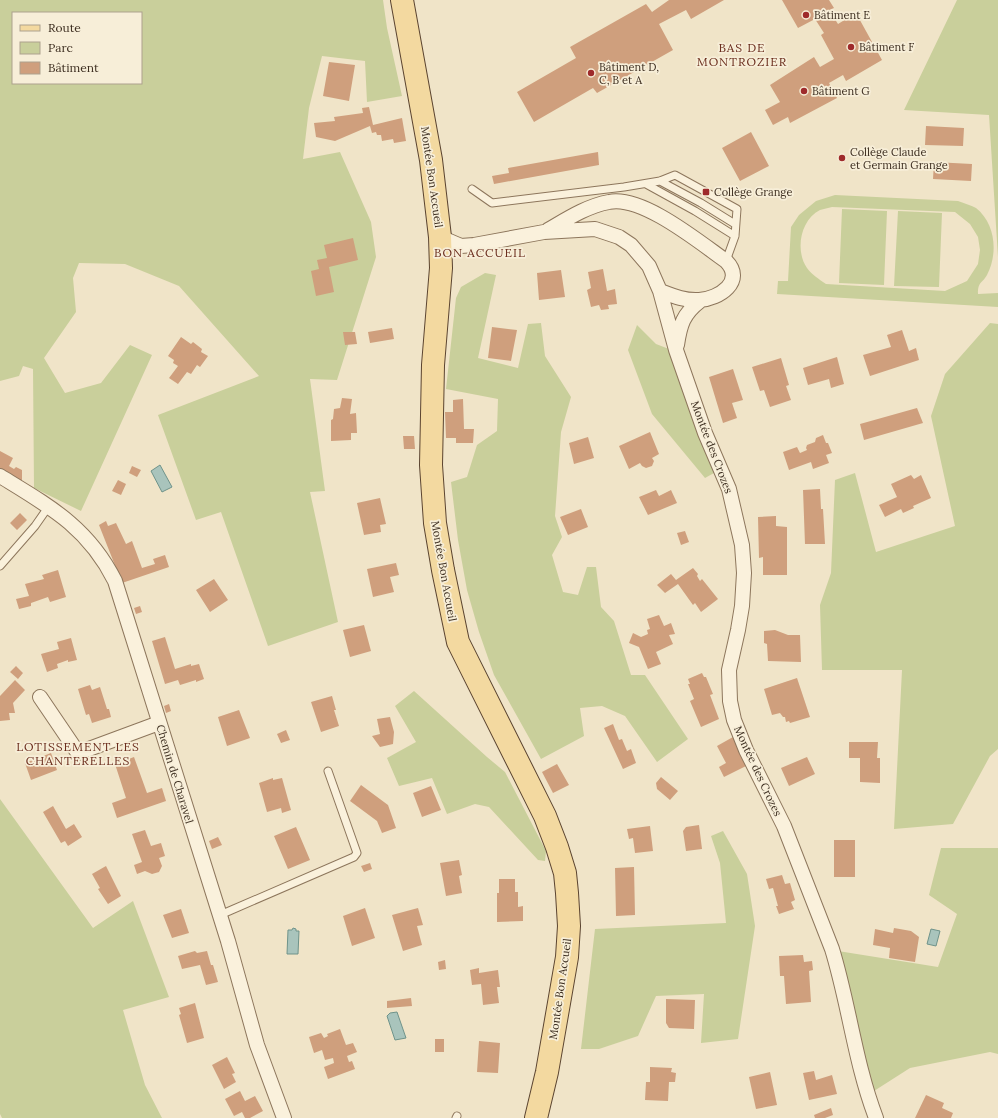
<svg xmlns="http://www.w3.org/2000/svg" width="998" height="1118" viewBox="0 0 998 1118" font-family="Lora,serif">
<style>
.green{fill:#c9cf9b;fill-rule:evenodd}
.water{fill:#a9c4bc;stroke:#6f938a}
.building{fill:#cf9f7d}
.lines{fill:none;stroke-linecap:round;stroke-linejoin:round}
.service-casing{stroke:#8d765c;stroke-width:9}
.minor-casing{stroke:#8d765c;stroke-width:16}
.primary-casing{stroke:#5b4430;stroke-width:24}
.service{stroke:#faf1dc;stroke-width:7}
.minor{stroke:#faf1dc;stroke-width:14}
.primary{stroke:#f3d9a0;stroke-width:22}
.poi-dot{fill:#9e2a2b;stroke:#f7eed8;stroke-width:1.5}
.labels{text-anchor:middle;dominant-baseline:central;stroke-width:3.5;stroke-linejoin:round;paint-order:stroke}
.poi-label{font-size:11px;fill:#3d2e20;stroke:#f7eed8;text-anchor:start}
.street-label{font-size:11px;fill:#3d2e20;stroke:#f7eed8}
.neighbourhood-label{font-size:12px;letter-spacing:1px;fill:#6b2e1e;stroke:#f7eed8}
</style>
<rect width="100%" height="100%" fill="#f0e4c8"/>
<path class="green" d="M0,0H383L387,28L402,96L367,102L365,61L322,56L309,108L303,159L340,152L371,222L376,257L337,380L310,379L325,491L310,492L338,622L268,646L221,512L196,520L158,415L259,376L179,286L125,264L79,263L73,278L76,312L44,358L65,393L101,383L130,345L152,355L81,511L34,488L33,369L23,366L19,376L0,381ZM13,13H141V83H13Z
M957,0H998V257L989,115L904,110Z
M835,195L958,201C963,203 971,205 976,208C996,224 998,254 987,275C982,284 978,281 978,294L998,293V307L777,294L778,281H788L791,227L799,215L816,201ZM832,207L955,212L970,224L978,237L980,250L978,264L967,281L945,291L826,284C819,279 812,275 807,268C795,251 800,220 820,210C824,209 828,208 832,207Z
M842,209L887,211L884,285L839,283Z
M898,211L942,213L939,287L894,286Z
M485,273L496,275L478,358L518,368L528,324L541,323L545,356L571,397L561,432L555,516L562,537L552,555L563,592L578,595L587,567H596L601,607L614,621L631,675H645L688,739L657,762L625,716L602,706L580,708L584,736L541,759L494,675L479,632L467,590L458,540L451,482L467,477L477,445L497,431L498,399L446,389L456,298L461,287Z
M990,323L998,324V749L990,756L953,824L894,829L902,670H822L820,605L831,573L835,480L855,473L876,552L955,526L931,416L945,374Z
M637,325L656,344L669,349L714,473L705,478L652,414L628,350Z
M414,691L487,757L505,772L546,851L545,861L538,860L489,807L475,804L447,814L432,778L399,786L387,758L416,742L395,706Z
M0,799L93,928L133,901L169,997L123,1010L145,1085L162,1118H2L0,1114Z
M723,831L747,874L755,926L738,1039L701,1043L704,994L656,996L638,1036L599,1049H581L595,929L726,923L720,863L711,836Z
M941,848H998V1054L990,1052L910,1068L874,1091L838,951L938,967L957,914L929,895Z"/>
<path class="water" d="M160,465L172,487L162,492L151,471Z
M293,928L296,929V931H299L298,954H287L288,930H292Z
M931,929L940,931L936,946L927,944Z
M397,1012L406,1038L395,1040L387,1016L390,1013Z"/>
<path class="building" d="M669,0H724L691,19L686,10L659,24L673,50L597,93L593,88L534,122L517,92L576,58L570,47L646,4L652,12Z
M782,0H829L834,8L829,10L838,24L856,13L882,60L846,81L843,75L829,83L837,98L790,123L788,117L773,125L765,110L780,102L770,85L814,57L820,67L834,59L821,35L824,33L815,19L798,28Z
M329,62L355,65L349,101L323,96Z
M369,107L373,125L402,118L406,141L394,143L393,139L382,141L381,135H377L376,132L372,133L370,126L335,141L316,137L314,123L335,121L334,117L363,113L362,108Z
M926,126L964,128L963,146L925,145Z
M751,132L769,166L740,181L722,148Z
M598,152L599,165L494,184L492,176L509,173L508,168Z
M934,162L972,164L971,181L933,179Z
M353,238L358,260L329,267L334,292L316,296L311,271L319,269L317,260L327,258L324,245Z
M603,269L607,291L615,289L617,304L608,305L609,309L601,310L599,305L591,307L587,290L591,288L588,272Z
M561,270L565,297L539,300L537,273Z
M492,327L517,330L511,361L488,358Z
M392,328L394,339L370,343L368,332Z
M902,330L909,351L916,348L919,360L870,376L863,355L891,347L887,335Z
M343,332H355L357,344L345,345Z
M181,337L191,344L193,342L202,349L201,352L208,356L200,367L197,365L191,374L187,372L178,384L169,378L178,366L173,363L174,360L168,356Z
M837,357L844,384L831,388L829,379L808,385L803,368Z
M781,358L789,385L786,386L791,400L770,407L764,390L760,391L752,367Z
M733,369L743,400L732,403L737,418L723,423L709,377Z
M342,398L352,399L350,414L356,413L357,433H351V440L331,441V420L333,419L334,409L340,408Z
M463,399L464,429H474L473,443H456V438H446L445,412H453V400Z
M917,408L923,423L864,440L860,424Z
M650,432L659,454L652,458L654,461L652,466L646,468L642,466L640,463L629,469L619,446Z
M823,435L826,443H828L832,453L826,455L829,463L813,469L811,462L789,470L783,452L797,447L800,453L807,450L806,448L807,445L815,442L816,438Z
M403,436H414L415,449H404Z
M588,437L594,458L574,464L569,443Z
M0,451L13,458L9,466L14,469L16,467L22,470V481L0,468Z
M132,466L141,470L137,477L129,473Z
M911,475L914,479L921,475L931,498L913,506L914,508L903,513L901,509L885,517L879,505L897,497L891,484Z
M118,480L126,484L121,495L112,491Z
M820,489L821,509H823L825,544H805L803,490Z
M656,490L659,496L671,490L677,503L648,515L639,497Z
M380,498L386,524L380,525L381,532L364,535L357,503Z
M581,509L588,527L568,535L560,517Z
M20,513L27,520L17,530L10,523Z
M776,516V526L787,527V575H763V557L759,558L758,517Z
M106,521L108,526L116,523L126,544L132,541L142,568L155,564L153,559L165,555L169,567L122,583L99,525Z
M685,531L689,542L681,545L677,533Z
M396,563L399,575L390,577L394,592L373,597L367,569Z
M693,568L698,574L697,576L700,581L702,579L718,599L701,612L695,603L693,605L678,584L665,593L657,585L671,574L676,580Z
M58,570L66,597L50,602L48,597L31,603V606L19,609L16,599L29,596L25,584L44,579L42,575Z
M214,579L228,600L210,612L196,590Z
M140,606L142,612L136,614L134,608Z
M659,615L664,626L671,623L675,634L669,635L673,644L656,652L661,664L648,669L639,647L629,643L633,633L641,637L648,634L647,630L650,629L647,619Z
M364,625L371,651L350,657L343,630Z
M775,630L788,635H800L801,662L768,661L767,644L764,643V631Z
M165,637L175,669L191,664V666L199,664L204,679L196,682V680L180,685L178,680L165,684L152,641Z
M71,638L77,660L68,662V660L57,664L58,668L47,672L41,654L59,649L57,642Z
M16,666L23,673L18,679L10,672Z
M702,673L704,677H706L713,694L710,695L719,719L701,727L690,701L694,699L688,684H690L688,679Z
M797,678L810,717L790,723L789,721L786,722L785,717H783L780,713L772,715L764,689Z
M15,680L25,690L13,703L15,713H9L10,720L0,721V696Z
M90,685L92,690L100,687L107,709H109L111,717L92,723L89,714L86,715L78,689Z
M332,696L336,710H334L339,726L321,732L311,702Z
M169,704L171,711L166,713L164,706Z
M239,710L250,738L227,746L218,717Z
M390,717L394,732L393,744L380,747L372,736L380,734L377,719Z
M613,724L619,740L622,739L627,751L631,749L636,763L623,769L604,728Z
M286,730L290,740L281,743L277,734Z
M733,737L748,765L724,777L719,767L726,763L717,746Z
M849,742H878L877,758H880V783L860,782V758H849Z
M51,753L57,770L31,780L25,763Z
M134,757L147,793L162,788L166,801L117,818L112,803L126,798L115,764Z
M807,757L815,774L789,786L781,768Z
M557,764L569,785L553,793L542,772Z
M661,777L678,791L670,800L657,789L656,783Z
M273,778V780L282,778L291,810L282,813L281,808L267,812L259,783Z
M361,785L388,805L396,828L382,833L377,821L350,801Z
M431,786L441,810L422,817L413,793Z
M53,806L66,829L74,824L82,837L68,846L65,841L61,843L43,812Z
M699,825L702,849L686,851L683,831L686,827Z
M650,826L653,851L635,853L633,838L629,839L627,829Z
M296,827L310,860L288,869L274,836Z
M145,830L151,846L161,843L165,856L159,858L162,866L159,872L152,874L145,871L137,874L134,865L142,862L132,834Z
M218,837L222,845L212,849L209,841Z
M834,840H855V877H834Z
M459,860L462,875L459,876L462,893L446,896L440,863Z
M370,863L372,869L364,872L361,866Z
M106,866L121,896L108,904L98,889L100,888L92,874Z
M634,867L635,915L616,916L615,868Z
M782,875L785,884L790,883L795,900L791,902L794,909L779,914L776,906H778L773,888L769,889L766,879Z
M499,879H515V892H518V907L523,906V921L497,922V893H499Z
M365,908L375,938L352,946L343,916Z
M418,908L423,925L417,926L422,945L403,951L392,915Z
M181,909L189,933L172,938L163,915Z
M894,928L911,931L919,937L915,962L889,958L890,948L873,945L875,929L893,933Z
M195,951L197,953L207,951L211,965H213L218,982L206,985L200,965L182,969L178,956Z
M803,955L804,962L812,961L813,970L809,971L811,1002L786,1004L784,976H780L779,956Z
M445,960L446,969L439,970L438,962Z
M479,968V973L498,970L500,987H497L499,1003L483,1005L481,984L472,985L470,970Z
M411,998L412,1006L387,1008V1001Z
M666,999L695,1000L694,1029L669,1028L666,1023Z
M195,1003L204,1038L187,1043L179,1015L181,1014L179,1008Z
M340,1029L346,1045L353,1043L357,1052L347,1056L349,1062L352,1061L355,1069L328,1079L324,1067L334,1063L333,1058L325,1060L322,1050L314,1053L309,1037L321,1033L324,1038L328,1036L327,1034Z
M435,1039H444V1052H435Z
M479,1041L500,1043L498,1073L477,1072Z
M227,1057L235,1073L232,1074L236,1082L224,1089L212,1065Z
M650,1067L672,1068L671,1072L676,1073L675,1082H669L668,1101L645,1100L646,1082H650Z
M814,1071L816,1080L832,1075L837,1094L809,1100L803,1073Z
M770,1072L777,1105L756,1109L749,1077Z
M240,1091L245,1101L255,1096L263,1111L250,1118H245L242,1112L234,1116L225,1099Z
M926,1095L944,1103L942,1108L953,1113L951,1118H915Z
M831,1108L833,1115L825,1118H815L814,1115Z"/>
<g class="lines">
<g class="service-casing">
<path id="service" d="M660,181L701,203L735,224
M646,184L695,211L735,236
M472,189L492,203L624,187L660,181L675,175L737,209L735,236L726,261
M0,566L35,526L49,506
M220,915L354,857L357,853L328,771
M456,1118L457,1116"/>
</g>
<g class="minor-casing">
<path id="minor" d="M548,230C567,219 587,206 609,202C642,195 699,242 726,261C746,281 719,299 699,300C685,301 673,296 660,291
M440,237L461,246L474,245L544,232L595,229L619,237L631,245L649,266L660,291L676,350L705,433L729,489L742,545L744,573L742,606L738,630L729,670L730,701L734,720L746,750L784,826L832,949C849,1004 855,1063 876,1118
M677,345C680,325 683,314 700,301
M0,476C49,506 88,527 115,581L228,941L257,1045L284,1118
M40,697L78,753L159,723"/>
</g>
<g class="primary-casing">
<path id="primary" d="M402,0L431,160L440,237L441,268L433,365L431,465L435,523L443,570L458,642L545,816L557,847L565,873L567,893L569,926L567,957L547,1072L536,1118"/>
</g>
<use href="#service" class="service"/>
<use href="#minor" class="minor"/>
<use href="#primary" class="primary"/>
</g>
<g class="poi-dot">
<circle cx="806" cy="15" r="4"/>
<circle cx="851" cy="47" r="4"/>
<circle cx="591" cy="73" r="4"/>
<circle cx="804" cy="91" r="4"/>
<circle cx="842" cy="158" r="4"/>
<rect x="702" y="188" width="8" height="8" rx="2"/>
</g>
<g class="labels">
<g class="poi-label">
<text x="814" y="15">Bâtiment E</text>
<text x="859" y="47">Bâtiment F</text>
<text x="599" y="67">Bâtiment D,<tspan x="599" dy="13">C, B et A</tspan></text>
<text x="812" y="91">Bâtiment G</text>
<text x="850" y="152">Collège Claude<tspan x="850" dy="13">et Germain Grange</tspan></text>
<text x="714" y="192">Collège Grange</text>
</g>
<g class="street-label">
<text transform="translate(432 177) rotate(82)">Montée Bon Accueil</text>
<text transform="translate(712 447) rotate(69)">Montée des Crozes</text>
<text transform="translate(444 571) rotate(80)">Montée Bon Accueil</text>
<text transform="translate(758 771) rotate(65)">Montée des Crozes</text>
<text transform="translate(175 774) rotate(73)">Chemin de Charavel</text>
<text transform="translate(560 989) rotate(-82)">Montée Bon Accueil</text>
</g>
<g class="neighbourhood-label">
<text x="742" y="47">BAS DE<tspan x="742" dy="14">MONTROZIER</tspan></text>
<text x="480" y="252">BON ACCUEIL</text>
<text x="78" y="746">LOTISSEMENT LES<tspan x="78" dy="14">CHANTERELLES</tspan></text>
</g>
</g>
<rect x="12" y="12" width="130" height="72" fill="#f7eed8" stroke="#ada18e"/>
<rect x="20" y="25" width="20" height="6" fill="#f3d9a0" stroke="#ada18e"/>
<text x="48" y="32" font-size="12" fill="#3d2e20">Route</text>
<rect x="20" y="42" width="20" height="12" fill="#c9cf9b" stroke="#ada18e"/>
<text x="48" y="52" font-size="12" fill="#3d2e20">Parc</text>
<rect x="20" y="62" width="20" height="12" fill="#cf9f7d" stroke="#ada18e"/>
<text x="48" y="72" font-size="12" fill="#3d2e20">Bâtiment</text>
</svg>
